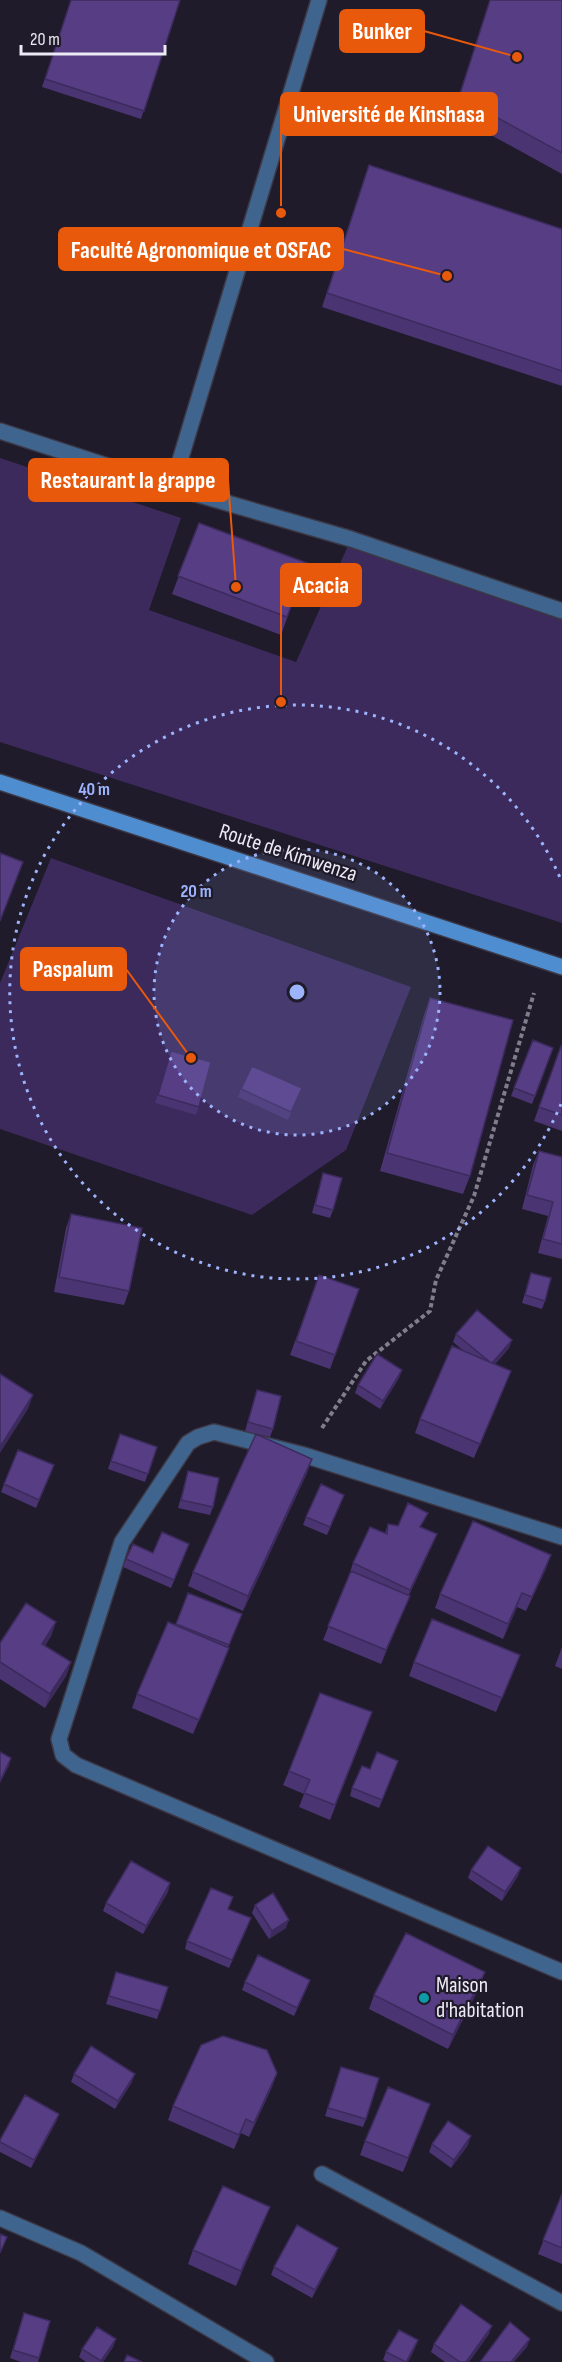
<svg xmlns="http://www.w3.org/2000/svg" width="562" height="2362" viewBox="0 0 562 2362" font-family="'Sofia Sans Condensed',sans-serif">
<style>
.green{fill:#3b2a5b}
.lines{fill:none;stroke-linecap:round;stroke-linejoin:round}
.lane-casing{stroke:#3c3846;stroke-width:18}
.street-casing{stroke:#3c3846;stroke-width:18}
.secondary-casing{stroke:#3c3846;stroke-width:18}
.path{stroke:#817d8a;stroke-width:4;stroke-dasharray:4.5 3;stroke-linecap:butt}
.lane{stroke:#3f658e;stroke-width:15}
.street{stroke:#3f658e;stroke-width:15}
.secondary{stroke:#4e8dcf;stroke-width:15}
.wall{fill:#4a3472}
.shaded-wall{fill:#3c2b5c}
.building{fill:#563d84;stroke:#3c2b5c;stroke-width:1.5}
.ring{fill:none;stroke:#9db4fd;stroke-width:3;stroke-dasharray:3 6}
.culture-dot{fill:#0f9aa8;stroke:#1f1b2a;stroke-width:2}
.labels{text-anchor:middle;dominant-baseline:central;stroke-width:4.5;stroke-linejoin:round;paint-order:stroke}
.street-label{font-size:22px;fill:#edeaf5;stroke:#1f1b2a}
.poi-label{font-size:22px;fill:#edeaf5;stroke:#1f1b2a;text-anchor:start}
.centre{fill:#9db4fd;stroke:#1f1b2a;stroke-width:3}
.ring-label{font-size:18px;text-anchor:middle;font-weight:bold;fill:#9db4fd;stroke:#1f1b2a;stroke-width:4.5;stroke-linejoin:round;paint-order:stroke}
.leader{fill:none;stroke:#e8590c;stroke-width:2}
.callout-dot{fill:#e8590c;stroke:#1f1b2a;stroke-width:2}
.callout{fill:#e8590c;stroke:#e8590c;stroke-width:2}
.callout-label{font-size:24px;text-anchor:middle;font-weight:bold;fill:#fff}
</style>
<rect width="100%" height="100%" fill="#1f1b2a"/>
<path class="green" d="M0,458L181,518L149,610L296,662L351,539L562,611V923L0,742Z
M51,858L411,987L346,1150L252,1215L0,1129V983Z"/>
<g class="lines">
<g class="lane-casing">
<path id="lane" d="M0,431L172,487L351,539L562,611
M172,487L319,0
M562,1537L304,1455L214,1432L198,1437L188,1443L122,1542L59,1739L63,1755L76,1765L562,1972
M322,2174L562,2303"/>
</g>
<g class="street-casing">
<path id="street" d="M0,2218L81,2253L266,2362"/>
</g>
<g class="secondary-casing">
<path id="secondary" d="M0,782L562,967"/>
</g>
<path class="path" d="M322,1428L366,1361L430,1311L436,1280L474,1196L534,993"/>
<use href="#lane" class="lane"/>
<use href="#street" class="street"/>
<use href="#secondary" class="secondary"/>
</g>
<path class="wall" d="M71,0H180L141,119L42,87Z
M490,0H562V174L453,114Z
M364,180L562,229V386L322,307Z
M199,523L307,563L281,635L172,594Z
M430,998L470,1176L463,1194L380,1171L424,1015Z
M533,1040L553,1048L532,1104L511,1096Z
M561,1046L562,1047V1131L534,1121Z
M171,1051L199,1107L196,1115L155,1103Z
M241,1089L299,1096L288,1120L238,1097Z
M539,1151L562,1157V1259L538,1253L548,1216L522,1209L533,1165Z
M323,1173L333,1210L330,1218L312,1213Z
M71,1214L129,1291L124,1305L54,1292L66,1228Z
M531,1273L545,1301L542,1309L522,1303Z
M319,1275L359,1289L330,1369L290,1355Z
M456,1334L512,1340L509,1348L495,1364L511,1371L474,1458L415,1433L420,1419L465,1352L453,1342Z
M402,1370L399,1378L380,1409L355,1393L358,1385Z
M257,1390L273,1429L270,1437L245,1431Z
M120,1434L157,1447L145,1482L108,1469Z
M312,1459L307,1473L243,1611L188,1586L193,1572Z
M188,1471L213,1507L210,1515L178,1508Z
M51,1473L36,1508L1,1492L4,1484Z
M341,1503L327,1535L303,1525L306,1517Z
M388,1524L422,1527L437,1534L431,1548L409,1595L404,1610L381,1664L323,1640L348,1578L353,1563L385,1533Z
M189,1544L171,1588L123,1567L126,1559L153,1553Z
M546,1569L526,1611L517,1607L503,1639L435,1608L440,1594Z
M242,1614L228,1647L224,1662L193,1734L132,1708L137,1694L175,1625Z
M56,1622L51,1636L45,1646L71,1662L66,1676L45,1708L0,1679V1643Z
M562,1647V1669L555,1666Z
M520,1655L496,1712L409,1676L414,1662Z
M367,1726L330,1820L299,1807L304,1794L283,1785L289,1771Z
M370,1769H395L379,1808L350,1796L352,1788Z
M471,1870L518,1876L502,1901L468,1878Z
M168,1892L143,1934L103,1911L106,1903Z
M255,1905L286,1928L269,1939L252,1913Z
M248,1926L229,1968L185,1949L187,1941Z
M116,1972L168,1987L157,2019L106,2004Z
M485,1972L480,1986L448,2049L369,2009L374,1995Z
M310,1980L307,1988L294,2016L242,1990L245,1982Z
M277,2073L272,2087L249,2137L241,2133L234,2149L168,2120L173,2106Z
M74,2074L132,2082L115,2109L71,2082Z
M338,2075L366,2119L363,2127L325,2116Z
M59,2114L56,2122L31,2168L0,2152V2140Z
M425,2118L403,2172L360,2155L365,2141Z
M432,2144L468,2145L451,2168L429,2152Z
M562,2194V2264L538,2254Z
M270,2207L264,2221L236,2286L188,2264L193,2250Z
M338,2248L335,2256L312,2298L271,2275L274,2267Z
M50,2321L38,2362H21L10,2358L21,2322Z
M489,2334L469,2362H445L431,2352L434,2344Z
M116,2339L113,2347L103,2362H86L79,2357L82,2349Z
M418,2340L415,2348L408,2362H387L383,2360L386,2352Z"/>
<path class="shaded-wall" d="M512,1340L509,1348L489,1372L492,1364Z
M402,1370L399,1378L380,1409L383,1401Z
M33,1395L28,1409L0,1453V1447Z
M312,1459L307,1473L243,1611L248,1596Z
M437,1534L431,1548L405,1604L410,1590Z
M551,1555L546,1569L526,1611L532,1597Z
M522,1593L517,1607L503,1639L508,1624Z
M410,1596L404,1610L381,1664L386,1650Z
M56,1622L51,1636L37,1658L42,1644Z
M229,1648L224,1662L193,1734L199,1720Z
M520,1655L515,1669L496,1712L502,1698Z
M71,1662L66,1676L45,1708L50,1694Z
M11,1758L9,1766L0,1783V1781Z
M521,1868L518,1876L502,1901L505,1892Z
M170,1883L168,1892L143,1934L146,1926Z
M289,1920L286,1928L269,1939L272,1931Z
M485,1972L480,1986L448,2049L453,2035Z
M310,1980L307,1988L294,2016L297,2008Z
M277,2073L272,2087L249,2137L254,2123Z
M135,2074L132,2082L115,2109L118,2101Z
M59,2114L56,2122L31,2168L34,2160Z
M246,2119L241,2133L234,2149L239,2135Z
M471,2136L468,2145L451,2168L454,2160Z
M270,2207L264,2221L236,2286L241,2271Z
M338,2248L335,2256L312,2298L315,2290Z
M492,2326L489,2334L469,2362H466Z
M116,2339L113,2347L103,2362H100Z
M530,2339L527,2347L514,2362H511Z
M418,2340L415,2348L408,2362H406Z"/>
<path class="building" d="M71,0H180L144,111L45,79Z
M490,0H562V153L459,97Z
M369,165L562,229V371L327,293Z
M199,523L307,563L287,617L178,576Z
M0,853L23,862L0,921Z
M430,998L513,1020L470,1176L387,1153Z
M533,1040L553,1048L535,1096L514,1088Z
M561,1046L562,1047V1115L539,1107Z
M171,1051L211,1062L199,1107L158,1095Z
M252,1066L302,1088L291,1112L241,1089Z
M539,1151L562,1157V1244L543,1239L553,1202L527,1195Z
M323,1173L342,1178L333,1210L315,1205Z
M71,1214L142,1228L129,1291L59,1277Z
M531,1273L551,1278L545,1301L525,1295Z
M319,1275L359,1289L335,1355L296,1341Z
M477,1310L512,1340L492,1363L490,1362L456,1334Z
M452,1346L511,1371L480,1444L420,1419Z
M377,1354L402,1370L383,1401L358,1385Z
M0,1374L33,1395L0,1447Z
M257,1390L281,1396L273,1429L248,1422Z
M120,1434L157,1447L148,1474L111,1461Z
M256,1434L312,1459L248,1596L193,1572Z
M18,1450L54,1465L39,1500L4,1484Z
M188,1471L219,1478L213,1507L181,1500Z
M321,1484L344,1495L330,1527L306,1517Z
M408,1503L428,1513L420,1527L437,1534L410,1590L353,1563L370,1527L387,1534L388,1524L398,1526Z
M473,1521L551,1555L532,1597L522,1593L508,1624L440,1594Z
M162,1532L189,1544L174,1580L126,1559L133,1544L153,1553Z
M351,1571L410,1596L386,1650L328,1626Z
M188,1593L242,1614L229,1645L176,1624Z
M26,1603L56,1622L42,1644L71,1662L50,1694L0,1662V1643Z
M432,1619L520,1655L502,1698L414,1662Z
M168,1622L229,1648L199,1720L137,1694Z
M320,1693L372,1712L335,1805L304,1793L310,1780L289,1771Z
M0,1752L11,1758L0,1781Z
M377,1752L398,1761L382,1800L352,1788L362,1766L370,1769Z
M488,1846L521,1868L505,1892L471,1870Z
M131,1861L170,1883L146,1926L106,1903Z
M211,1888L233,1897L228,1909L251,1918L232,1960L187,1941Z
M273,1893L289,1920L272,1931L255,1905Z
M406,1933L485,1972L453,2035L374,1995Z
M258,1955L310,1980L297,2008L245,1982Z
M116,1972L168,1987L160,2011L109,1996Z
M223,2036L267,2050L277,2073L254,2123L246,2119L239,2135L173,2106L201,2045Z
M91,2046L135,2074L118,2101L74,2074Z
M341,2067L379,2078L366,2119L328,2108Z
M388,2087L430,2104L408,2158L365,2141Z
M25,2095L59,2114L34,2160L0,2142V2140Z
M448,2121L471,2136L454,2160L432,2144Z
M223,2186L270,2207L241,2271L193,2250Z
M562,2194V2248L543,2240Z
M297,2225L338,2248L315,2290L274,2267Z
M0,2234L7,2237L0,2253Z
M461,2304L492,2326L466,2362H460L434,2344Z
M24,2313L50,2321L39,2358L13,2350Z
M510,2322L530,2339L511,2362H480Z
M97,2327L116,2339L101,2361L82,2349Z
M399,2330L418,2340L406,2362L386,2352Z
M127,2355L142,2362H124Z"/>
<circle cx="297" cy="992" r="143" fill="#9db4fd" fill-opacity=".12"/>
<g class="ring">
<circle cx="297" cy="992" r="143"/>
<path d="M561 1104A287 287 0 1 1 561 880"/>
</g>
<circle class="culture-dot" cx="424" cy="1998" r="6"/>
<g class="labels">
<g class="street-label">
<text transform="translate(288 853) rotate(18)">Route de Kimwenza</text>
</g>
<g class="poi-label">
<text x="436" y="1985">Maison<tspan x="436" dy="25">d'habitation</tspan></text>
</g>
</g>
<circle cx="297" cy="992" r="9" class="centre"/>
<g class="ring-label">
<text x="94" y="795">40 m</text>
<text x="196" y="897">20 m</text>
</g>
<path class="leader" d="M517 57L424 31M281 213L281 114M447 276L343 249M236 587L228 480M281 702L281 585M191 1058L126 969"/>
<g class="callout-dot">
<circle cx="517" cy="57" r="6"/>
<circle cx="281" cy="213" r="6"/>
<circle cx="447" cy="276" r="6"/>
<circle cx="236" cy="587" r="6"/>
<circle cx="281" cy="702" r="6"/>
<circle cx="191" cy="1058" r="6"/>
</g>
<g class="callout">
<rect x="340" y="10" width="84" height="42" rx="6"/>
<rect x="281" y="93" width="216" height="42" rx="6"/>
<rect x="59" y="228" width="284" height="42" rx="6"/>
<rect x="29" y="459" width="199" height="42" rx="6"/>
<rect x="281" y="564" width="80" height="42" rx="6"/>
<rect x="21" y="948" width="105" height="42" rx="6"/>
</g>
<g class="callout-label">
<text x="382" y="39">Bunker</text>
<text x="389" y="122">Université de Kinshasa</text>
<text x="201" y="258">Faculté Agronomique et OSFAC</text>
<text x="128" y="488">Restaurant la grappe</text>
<text x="321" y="593">Acacia</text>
<text x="73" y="977">Paspalum</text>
</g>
<path d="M21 45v9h144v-9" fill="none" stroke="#edeaf5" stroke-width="3"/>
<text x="30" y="45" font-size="18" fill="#edeaf5" stroke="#1f1b2a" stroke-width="4.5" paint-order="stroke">20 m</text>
</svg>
